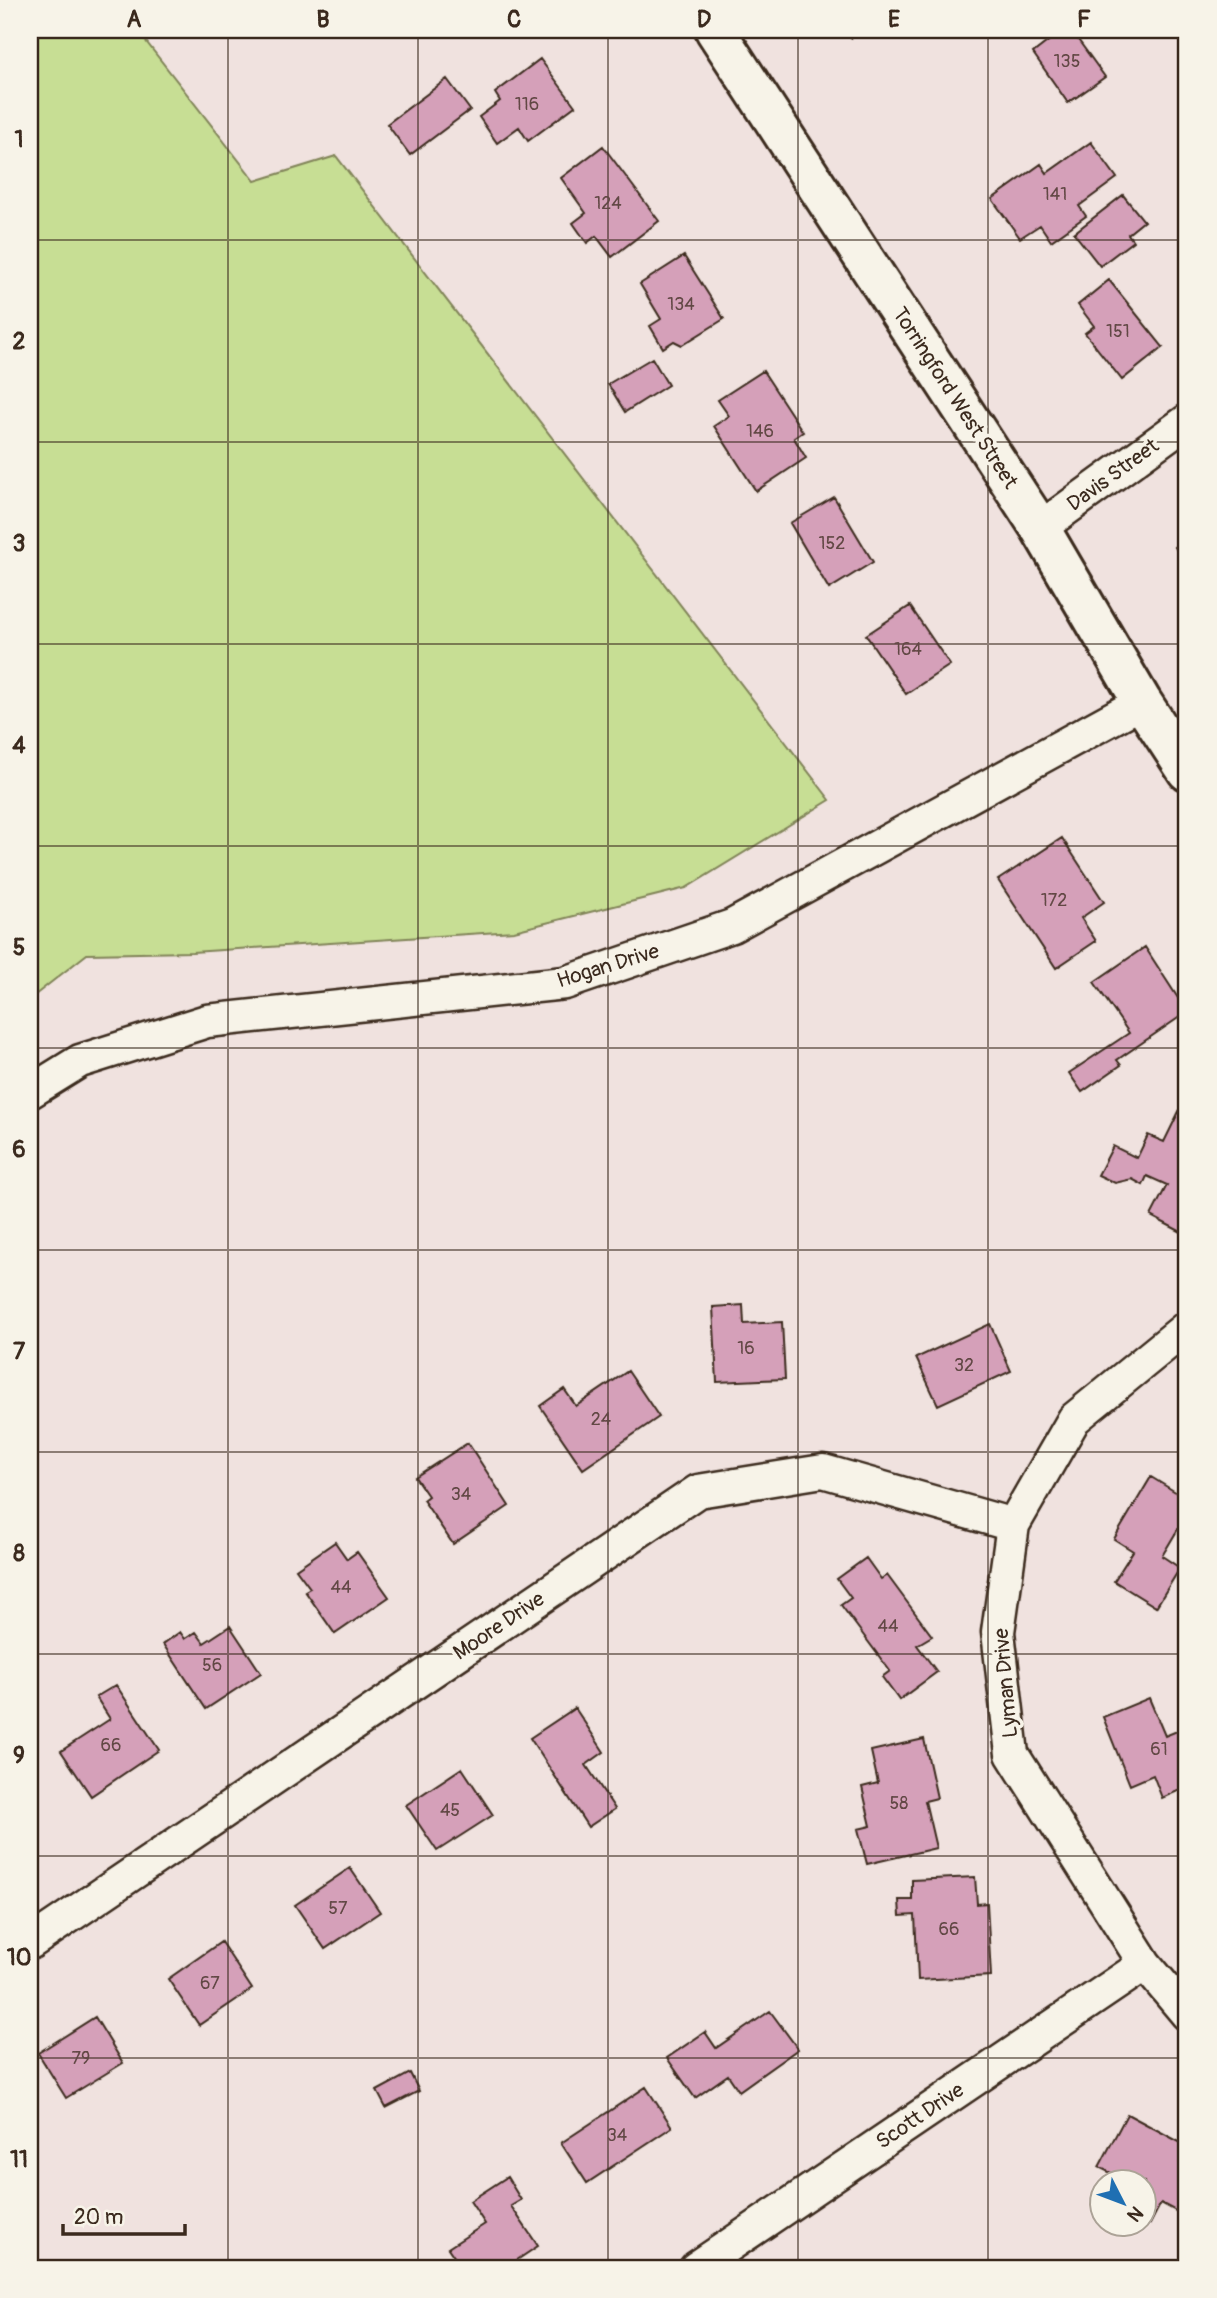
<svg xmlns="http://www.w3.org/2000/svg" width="1217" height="2298" viewBox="0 0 1217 2298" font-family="Pangolin,sans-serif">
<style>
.green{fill:#c7de94;stroke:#818459;stroke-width:2}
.building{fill:#d5a0b9;stroke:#3b2a1e;stroke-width:2}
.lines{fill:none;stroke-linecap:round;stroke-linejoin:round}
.street-casing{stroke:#3b2a1e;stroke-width:37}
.secondary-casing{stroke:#3b2a1e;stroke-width:44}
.street{stroke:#f7f3e8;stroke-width:32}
.secondary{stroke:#f7f3e8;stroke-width:38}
.grid{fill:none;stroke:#3b2a1e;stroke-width:2;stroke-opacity:0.55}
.labels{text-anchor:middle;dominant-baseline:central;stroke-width:7;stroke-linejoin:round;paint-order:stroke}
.number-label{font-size:18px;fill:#624845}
.street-label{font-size:21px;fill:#3b2a1e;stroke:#f7f3e8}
.neatline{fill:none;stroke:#3b2a1e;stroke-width:2.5}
.grid-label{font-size:23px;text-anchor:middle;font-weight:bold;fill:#3b2a1e}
</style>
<rect width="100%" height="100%" fill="#f0e2df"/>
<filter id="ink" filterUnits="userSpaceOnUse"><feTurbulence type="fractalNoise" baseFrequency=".0143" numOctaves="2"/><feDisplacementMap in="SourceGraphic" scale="14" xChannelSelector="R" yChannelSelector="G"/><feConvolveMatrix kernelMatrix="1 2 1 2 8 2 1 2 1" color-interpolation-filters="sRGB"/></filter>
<g filter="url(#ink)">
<path class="green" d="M30,30H137L255,181L336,156L830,800L686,888L514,931L192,952L87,954L30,999Z"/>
<path class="building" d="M844,30H860L851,38Z
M1045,30H1071L1105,77L1068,103L1033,53L1051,39Z
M540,59L575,106L528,141L519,127L497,143L479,117L500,101L495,93Z
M447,79L470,110L410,155L387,124Z
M1091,142L1117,178L1079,206L1086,216L1051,241L1040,225L1020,238L992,199L1041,164L1047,173Z
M603,146L659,221L612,257L596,236L587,243L573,223L586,213L561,178Z
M1123,195L1144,221L1128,234L1133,241L1100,266L1074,233Z
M684,256L724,319L682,345L674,341L663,348L650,326L661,319L640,284Z
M1109,280L1163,347L1122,380L1085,333L1094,326L1078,305Z
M652,358L668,385L625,412L608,384Z
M763,371L803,432L794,438L806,458L756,491L714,426L729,416L718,400Z
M834,497L873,562L829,589L790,523Z
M1187,539V566L1175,547Z
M910,606L950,665L906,694L866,635Z
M1062,838L1104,902L1081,918L1096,941L1056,968L998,880Z
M1145,947L1187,1012L1117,1060L1121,1065L1082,1092L1069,1073L1129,1033L1094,982Z
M1187,1095V1235L1151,1216L1167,1185L1147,1176L1143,1185L1132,1179L1115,1183L1098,1175L1113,1146L1137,1158L1148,1135L1164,1142Z
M743,1305L744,1324L782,1322L785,1379L717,1382L713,1307Z
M990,1324L1011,1371L938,1405L916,1358Z
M628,1371L659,1417L583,1469L540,1406L564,1389L576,1406Z
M468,1443L509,1506L453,1544L423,1500L428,1496L415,1477Z
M1151,1477L1187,1499V1514L1162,1556L1180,1568L1156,1607L1114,1581L1133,1551L1114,1539Z
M335,1542L347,1559L357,1552L389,1597L335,1634L305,1591L310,1588L296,1569Z
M866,1558L881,1579L887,1575L932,1636L917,1645L937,1672L899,1700L882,1677L890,1671L841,1605L851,1598L837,1579Z
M230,1626L261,1673L206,1709L163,1644L180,1632L185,1639L196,1632L204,1643Z
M116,1685L159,1750L91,1796L61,1751L110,1719L96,1697Z
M1149,1698L1165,1736L1187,1727V1787L1162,1798L1153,1775L1130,1785L1103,1717Z
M575,1708L604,1752L586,1765L615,1809L588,1827L530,1738Z
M924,1739L937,1798L925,1801L936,1848L867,1864L858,1829L871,1826L862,1787L878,1783L871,1751Z
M462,1768L493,1815L437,1851L406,1805Z
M350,1868L380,1912L325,1949L295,1905Z
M975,1877L977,1904L987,1903L991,1976L918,1980L915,1915L900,1916L899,1900H912V1880Z
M221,1942L252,1989L199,2025L168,1979Z
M770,2011L798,2049L739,2091L728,2075L695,2098L667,2058L705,2032L716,2048Z
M95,2017L123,2063L66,2098L38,2053Z
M410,2073L419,2091L386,2108L377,2091Z
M646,2087L672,2127L587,2183L561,2143Z
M1127,2114L1187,2146L1180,2162L1187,2166V2208L1183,2215L1161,2203L1150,2224L1144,2220V2182H1123L1125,2180L1099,2167Z
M507,2177L521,2200L511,2206L538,2246L505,2268H462L448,2248L485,2224L470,2201Z"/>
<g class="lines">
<g class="street-casing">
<path id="street" d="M1040,528L1187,421
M30,1092L80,1061L207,1021L565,983L732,926L1142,702
M1187,1327L1074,1419L1013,1525L998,1632L1012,1754L1145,1964L1187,2014
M30,1943L698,1491L823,1471L1013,1525
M696,2268L1145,1964"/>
</g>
<g class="secondary-casing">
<path id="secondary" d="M715,30L1040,528L1142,702L1187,771"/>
</g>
<use href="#street" class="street"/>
<use href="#secondary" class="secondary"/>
</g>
</g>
<path class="grid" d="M228,30V2268M418,30V2268M608,30V2268M798,30V2268M988,30V2268M30,240H1187M30,442H1187M30,644H1187M30,846H1187M30,1048H1187M30,1250H1187M30,1452H1187M30,1654H1187M30,1856H1187M30,2058H1187"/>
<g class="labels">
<g class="number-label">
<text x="1067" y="61">135</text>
<text x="527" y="104">116</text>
<text x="1055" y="194">141</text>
<text x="608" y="203">124</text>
<text x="681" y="304">134</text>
<text x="1118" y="331">151</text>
<text x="760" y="431">146</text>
<text x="832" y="543">152</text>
<text x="908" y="649">164</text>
<text x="1054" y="900">172</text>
<text x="746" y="1348">16</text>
<text x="964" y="1365">32</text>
<text x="601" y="1419">24</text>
<text x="461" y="1494">34</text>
<text x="341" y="1587">44</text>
<text x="888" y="1626">44</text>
<text x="212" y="1665">56</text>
<text x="111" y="1745">66</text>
<text x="1159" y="1749">61</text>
<text x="899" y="1803">58</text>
<text x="450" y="1810">45</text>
<text x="338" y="1908">57</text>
<text x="949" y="1929">66</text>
<text x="210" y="1983">67</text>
<text x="81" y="2058">79</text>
<text x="617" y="2135">34</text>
</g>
<g class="street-label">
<text transform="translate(955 398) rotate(57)">Torringford West Street</text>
<text transform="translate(1113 475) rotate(-36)">Davis Street</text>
<text transform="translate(608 966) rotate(-17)">Hogan Drive</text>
<text transform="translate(499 1626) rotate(-34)">Moore Drive</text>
<text transform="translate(1006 1683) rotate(-95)">Lyman Drive</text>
<text transform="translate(920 2116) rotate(-34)">Scott Drive</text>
</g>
</g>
<rect width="1217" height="2298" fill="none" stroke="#f7f3e8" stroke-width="77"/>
<g transform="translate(1123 2203) rotate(132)"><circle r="33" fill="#f7f3e8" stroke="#aca397" stroke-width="2"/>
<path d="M0-5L12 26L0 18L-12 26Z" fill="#1f6fb2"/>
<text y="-10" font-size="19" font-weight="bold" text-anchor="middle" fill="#3b2a1e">N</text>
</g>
<path d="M63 2224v10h122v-10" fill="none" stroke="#3b2a1e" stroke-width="3.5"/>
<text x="74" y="2224" font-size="21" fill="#3b2a1e" stroke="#f7f3e8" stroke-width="5" paint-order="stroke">20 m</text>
<rect x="38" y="38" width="1140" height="2222" class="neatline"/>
<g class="grid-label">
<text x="134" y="27">A</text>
<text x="323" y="27">B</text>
<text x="514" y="27">C</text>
<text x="704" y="27">D</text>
<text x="894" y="27">E</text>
<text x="1084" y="27">F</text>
<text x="19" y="147">1</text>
<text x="19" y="349">2</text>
<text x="19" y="551">3</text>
<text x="19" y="753">4</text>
<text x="19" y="955">5</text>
<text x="19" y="1157">6</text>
<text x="19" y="1359">7</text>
<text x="19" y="1561">8</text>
<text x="19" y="1763">9</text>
<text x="19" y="1965">10</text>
<text x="19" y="2167">11</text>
</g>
</svg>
